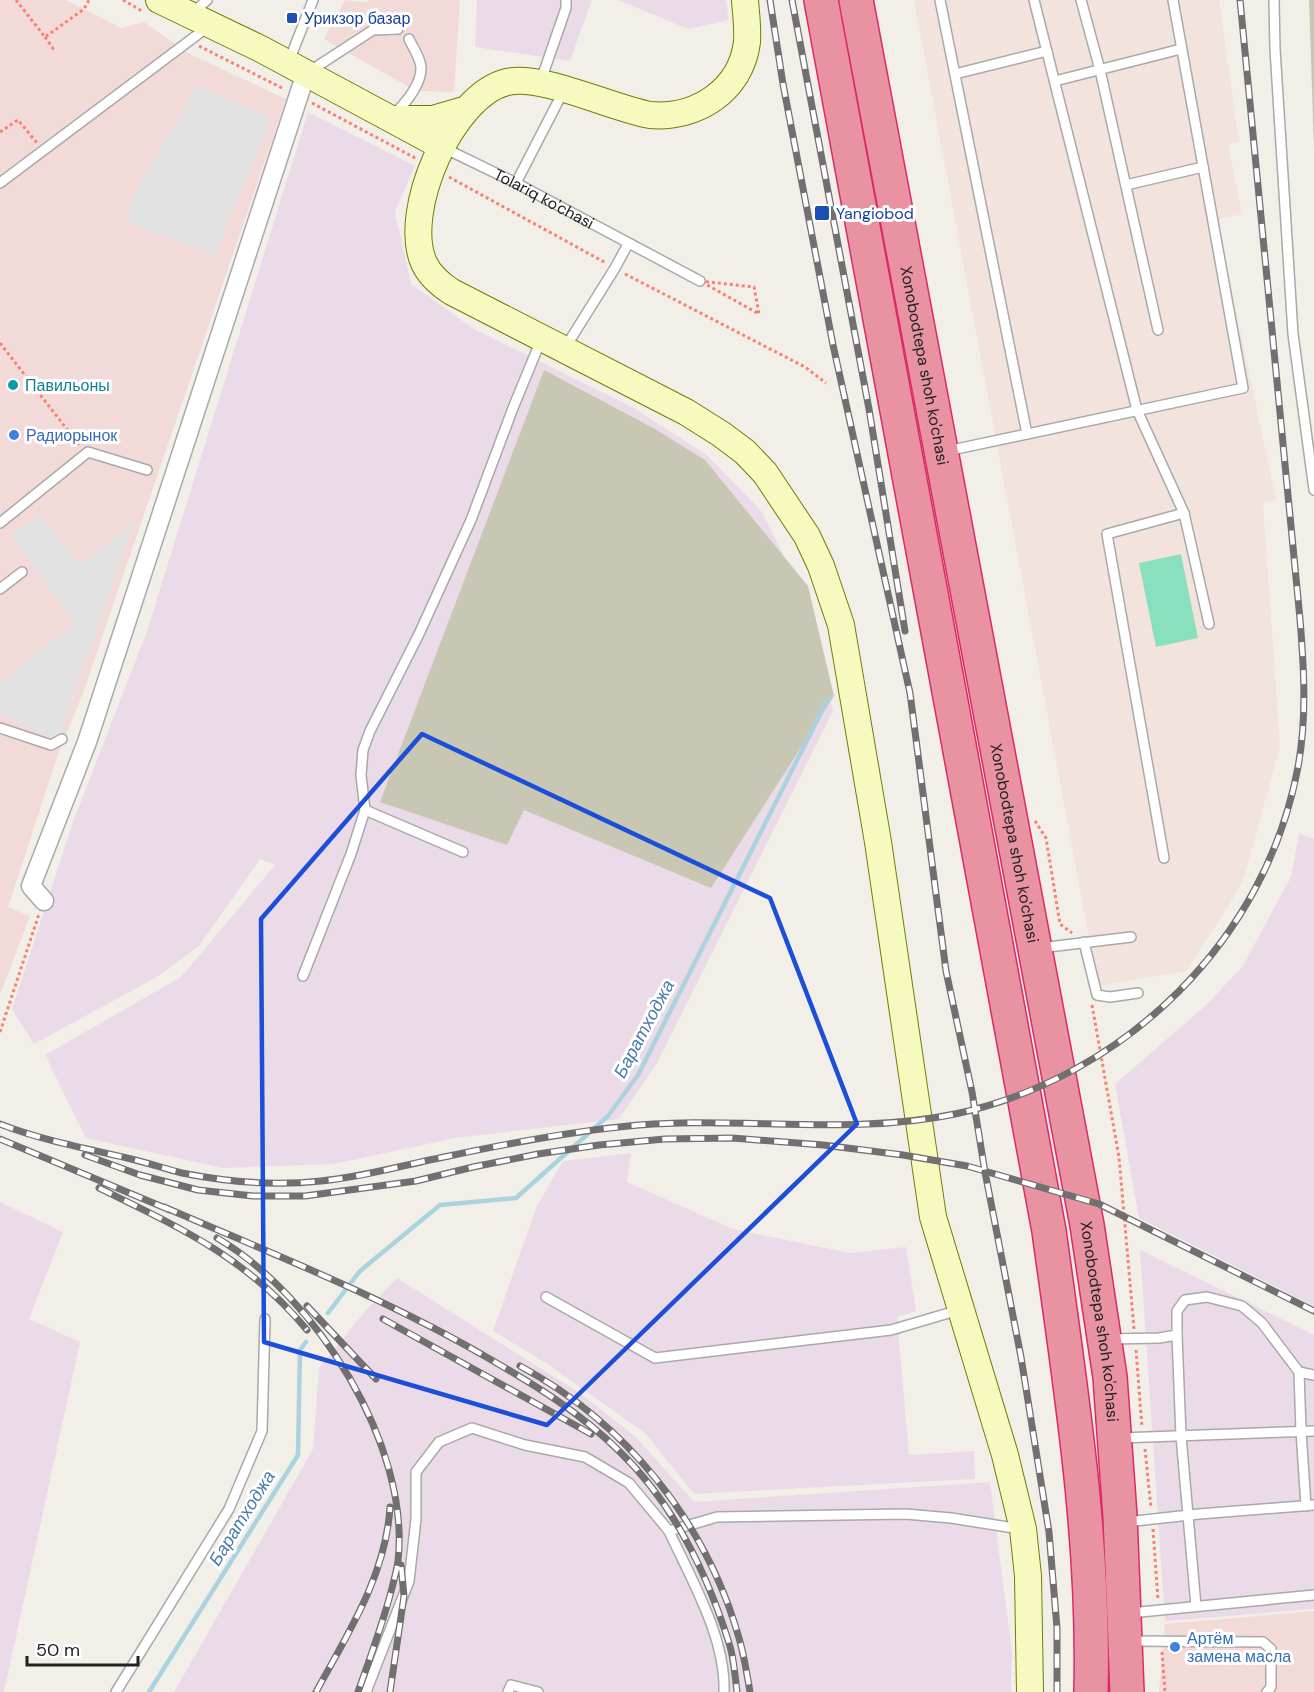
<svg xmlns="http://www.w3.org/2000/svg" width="1314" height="1692" viewBox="0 0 1314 1692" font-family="'DM Sans',sans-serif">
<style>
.commercial{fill:#f2dad9}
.industrial{fill:#ebdbe8}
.military{fill:#f3e3dd}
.construction{fill:#c7c7b4}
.pitch{fill:#88e0be}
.parking{fill:#e2e2e2}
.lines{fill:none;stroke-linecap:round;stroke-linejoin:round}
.stream{stroke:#aad3df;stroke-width:4.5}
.lane-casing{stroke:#a9a9a9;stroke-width:12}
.street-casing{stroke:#a9a9a9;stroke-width:21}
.secondary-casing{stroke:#707d05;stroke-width:28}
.highway-casing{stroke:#dc2a67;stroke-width:36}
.path{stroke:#fa8072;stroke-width:3;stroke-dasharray:3 3;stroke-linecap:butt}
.lane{stroke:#fff;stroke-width:9}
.street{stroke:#fff;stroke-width:18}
.secondary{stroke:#f7fabf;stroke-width:26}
.highway{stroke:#e892a2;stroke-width:33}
.rail-casing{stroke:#707070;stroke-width:7}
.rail{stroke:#fff;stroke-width:4.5;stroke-dasharray:14;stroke-linecap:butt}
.marked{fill:none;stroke:#1d4ed8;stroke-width:4.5;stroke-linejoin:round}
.transit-dot{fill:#1a4fb4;stroke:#fff;stroke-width:2}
.culture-dot{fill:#0f9aa8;stroke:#fff;stroke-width:2}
.shop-dot{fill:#3f7fe0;stroke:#fff;stroke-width:2}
.labels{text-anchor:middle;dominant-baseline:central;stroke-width:6;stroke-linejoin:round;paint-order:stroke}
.transit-label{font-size:16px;fill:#164399;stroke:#fff;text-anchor:start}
.street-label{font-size:16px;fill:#222;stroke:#fff}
.culture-label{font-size:16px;fill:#0d838f;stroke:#fff;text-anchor:start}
.shop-label{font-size:16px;fill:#366cbe;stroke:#fff;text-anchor:start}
.water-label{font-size:18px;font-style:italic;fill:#4a7aab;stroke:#fff}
</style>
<rect width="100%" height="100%" fill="#f2efe9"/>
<path class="commercial" d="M0,0H66L121,28L144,22L188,53L286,99L82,696L61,746L8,907L30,916L0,995Z
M345,0L363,2L372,0H460L454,92L416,91L324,39Z
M1314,1611V1692H1159L1165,1624Z"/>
<path class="industrial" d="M477,0H592L570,61L475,47Z
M618,0H726L729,20L688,29Z
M308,112L415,166L395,212L411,284L474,329L634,408L708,456L762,512L801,591L833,711L657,1063L619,1119L455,1138L334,1164L223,1168L86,1138L45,1055L181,977L275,865L260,859L199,946L157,977L34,1044L12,1009L73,822L147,631Z
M1299,833L1314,839V1306L1139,1218L1115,1084L1206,1005L1242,967L1291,877Z
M631,1153L627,1182L733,1229L850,1253L906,1247L916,1311L897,1317L909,1455L974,1451L975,1479L694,1494L646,1434L549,1365L493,1331L536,1208L563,1161Z
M0,1202L63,1232L29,1319L80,1342L4,1692H0Z
M1140,1250L1314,1335V1609L1165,1621Z
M397,1278L580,1393L636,1437L694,1502L990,1482L1012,1652L1011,1692H174L313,1449L319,1368L367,1309Z"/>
<path class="military" d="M914,0H1219L1239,142L1228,144L1242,214L1217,220L1276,500L1263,503L1280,746L1245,875L1231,902L1186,971L1098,986Z"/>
<path class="construction" d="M1309,0H1314V148Z
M544,370L655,429L705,460L808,586L834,696L711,888L524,810L507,845L380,802Z"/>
<path class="pitch" d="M1181,554L1198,638L1156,647L1139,563Z"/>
<path class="parking" d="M196,86L271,118L215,255L131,224L127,208Z
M39,514L80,565L134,522L58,740L0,715V684L74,623L11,536Z"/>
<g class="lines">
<path class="stream" d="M328,1313L360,1271L440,1205L516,1198L608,1116L638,1075L828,699
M149,1692L298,1455L300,1350L306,1342"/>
<g class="lane-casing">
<g id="lane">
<path d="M940,0L1027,434"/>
<path d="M1034,0L1137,410L1184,513L1209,624"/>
<path d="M1081,0L1100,70L1158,330"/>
<path d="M1274,0L1275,49L1293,334L1314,490"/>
<path d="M193,13L207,0"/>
<path d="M289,61L313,0"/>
<path d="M310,71L373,30L398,29"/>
<path d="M955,74L1047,51"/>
<path d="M541,80L566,8V0"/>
<path d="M1055,81L1181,49"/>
<path d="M395,113C406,103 422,83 421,67C420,57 413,48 409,39"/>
<path id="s1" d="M444,148L516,183L700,281"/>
<path d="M0,183L209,26"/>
<path d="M516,183L564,90"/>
<path d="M1126,185L1203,167"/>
<path d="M565,348L615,268L628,244"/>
<path d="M947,451L1243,388L1173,0"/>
<path d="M0,523L88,452L147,470"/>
<path d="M0,589L22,572"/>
<path d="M0,728L51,745L62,739"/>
<path d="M365,810L463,852"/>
<path d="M1164,858L1107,534L1184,513"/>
<path d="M1084,942L1097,995L1110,997L1138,993"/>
<path d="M1040,948L1131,937"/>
<path d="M303,976L351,854L365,810L361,775L363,750L370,731L419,634L471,520L513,408L541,340"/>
<path d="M546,1297L655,1358L891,1330L959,1310"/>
<path d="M1177,1335L1181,1436L1196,1606"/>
<path d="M1110,1339L1159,1338L1177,1335V1311L1185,1300L1207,1297L1242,1306L1262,1323L1299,1372L1301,1431L1306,1506"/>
<path d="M1299,1372L1314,1375"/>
<path d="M1120,1438L1314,1431"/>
<path d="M1126,1522L1199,1514L1314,1505"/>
<path d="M669,1531C691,1579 726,1638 724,1692"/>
<path d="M1130,1613L1314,1595"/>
<path d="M1131,1641L1263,1642L1271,1649V1687L1267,1692"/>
<path d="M116,1692L229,1509L262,1431L265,1319"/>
<path d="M366,1692L409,1581L416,1519V1472L439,1442L472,1428L525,1445L585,1457L629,1483L669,1531L717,1517L906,1514L951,1518L1020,1529"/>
<path d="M508,1692L511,1685L538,1692"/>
</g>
</g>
<g class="street-casing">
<path id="street" d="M44,901L31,886L87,742L306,73"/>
</g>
<g class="secondary-casing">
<path id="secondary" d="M159,0L261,49L443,147
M745,0C746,14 748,28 747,42C741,91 696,119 650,115C611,108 543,74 507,82C452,95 401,212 424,263C430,276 441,285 452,292L686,412L721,434L745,452L765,473L807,536L821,566L841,625L878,842L933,1217L1005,1455L1023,1529L1028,1576L1030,1692
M394,119H433L464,110"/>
</g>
<g class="highway-casing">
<g id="highway">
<path d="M821,0L1049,1231C1070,1384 1095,1538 1091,1692"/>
<path id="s2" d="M856,0L1087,1225L1110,1377L1120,1516L1127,1692"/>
</g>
</g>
<path class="path" d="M16,0L45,37L84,9L89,0
M123,0L142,11
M45,37L54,50
M199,46L284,89
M312,103L417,159
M0,132L18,120L37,143
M449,177L606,263
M625,274L805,367L826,383
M700,281L754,287L759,314Z
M0,343L80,446
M1035,821L1046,838L1060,924L1072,933
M1092,1005L1119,1157L1134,1329
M0,1032L39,914
M1136,1350L1142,1427
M1145,1449L1151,1508
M1153,1529L1158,1600
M1162,1652L1165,1692"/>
<use href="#lane" class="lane"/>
<use href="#street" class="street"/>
<use href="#secondary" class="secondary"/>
<use href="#highway" class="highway"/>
<g class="rail-casing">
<path id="rail" d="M770,0L783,84L833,345L910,693L946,971L972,1092L985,1172L1021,1357L1049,1532L1057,1628V1692
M792,0L869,409L905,631
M0,1124C41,1140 84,1148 127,1158C145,1162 163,1168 182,1173C227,1182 275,1186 321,1181C364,1177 407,1164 449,1156C506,1144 562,1133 619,1127C730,1114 845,1137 955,1114C1126,1077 1266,940 1298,767C1307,718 1304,669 1300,619L1240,0
M0,1139L170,1210
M85,1155L140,1175L198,1190L253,1196H305L416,1181L473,1167L538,1154L599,1145L665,1139L732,1138L823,1145L903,1155L967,1166L1099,1204L1314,1311
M99,1188C181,1228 247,1258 307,1330
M164,1207C273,1254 385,1298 488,1358C535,1385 581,1413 620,1452C673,1503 707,1573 729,1643C734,1658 735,1676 737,1692
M217,1238C315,1295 411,1445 398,1561C397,1570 394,1579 392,1588C383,1623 370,1658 358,1692
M307,1306L376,1379
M383,1319L591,1434
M520,1366C626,1423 706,1522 739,1638C744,1655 747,1674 750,1692
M316,1692C348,1633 386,1575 390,1507
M390,1692L404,1596L401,1565"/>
</g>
<use href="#rail" class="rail"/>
</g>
<path class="marked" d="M422,734L770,898L857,1124L547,1425L264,1342L261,919Z"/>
<g class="transit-dot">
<rect x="286" y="12" width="12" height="12" rx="3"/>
<rect x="814" y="205" width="16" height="16" rx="3"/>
</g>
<circle class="culture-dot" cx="13" cy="385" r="6"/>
<g class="shop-dot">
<circle cx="14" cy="435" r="6"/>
<circle cx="1175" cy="1647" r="6"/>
</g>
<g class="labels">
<g class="transit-label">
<text x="304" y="18">Урикзор базар</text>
<text x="836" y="213">Yangiobod</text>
</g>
<g class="street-label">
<text stroke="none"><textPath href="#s1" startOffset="112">Tolariq ko'chasi</textPath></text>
<text stroke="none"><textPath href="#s2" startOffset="372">Xonobodtepa shoh ko'chasi</textPath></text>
<text stroke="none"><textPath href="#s2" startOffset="858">Xonobodtepa shoh ko'chasi</textPath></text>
<text stroke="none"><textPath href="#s2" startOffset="1344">Xonobodtepa shoh ko'chasi</textPath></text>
</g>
<g class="culture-label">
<text x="25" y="385">Павильоны</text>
</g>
<g class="shop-label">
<text x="26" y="435">Радиорынок</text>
<text x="1187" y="1638">Артём<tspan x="1187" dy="18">замена масла</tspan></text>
</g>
<g class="water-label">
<text transform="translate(644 1029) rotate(-62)">Баратходжа</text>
<text transform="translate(242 1518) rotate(-58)">Баратходжа</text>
</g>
</g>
<path d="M27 1656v9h111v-9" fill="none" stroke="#222222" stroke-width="3"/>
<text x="36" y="1656" font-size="18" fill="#222222" stroke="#ffffff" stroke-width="4.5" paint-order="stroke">50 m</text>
</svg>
